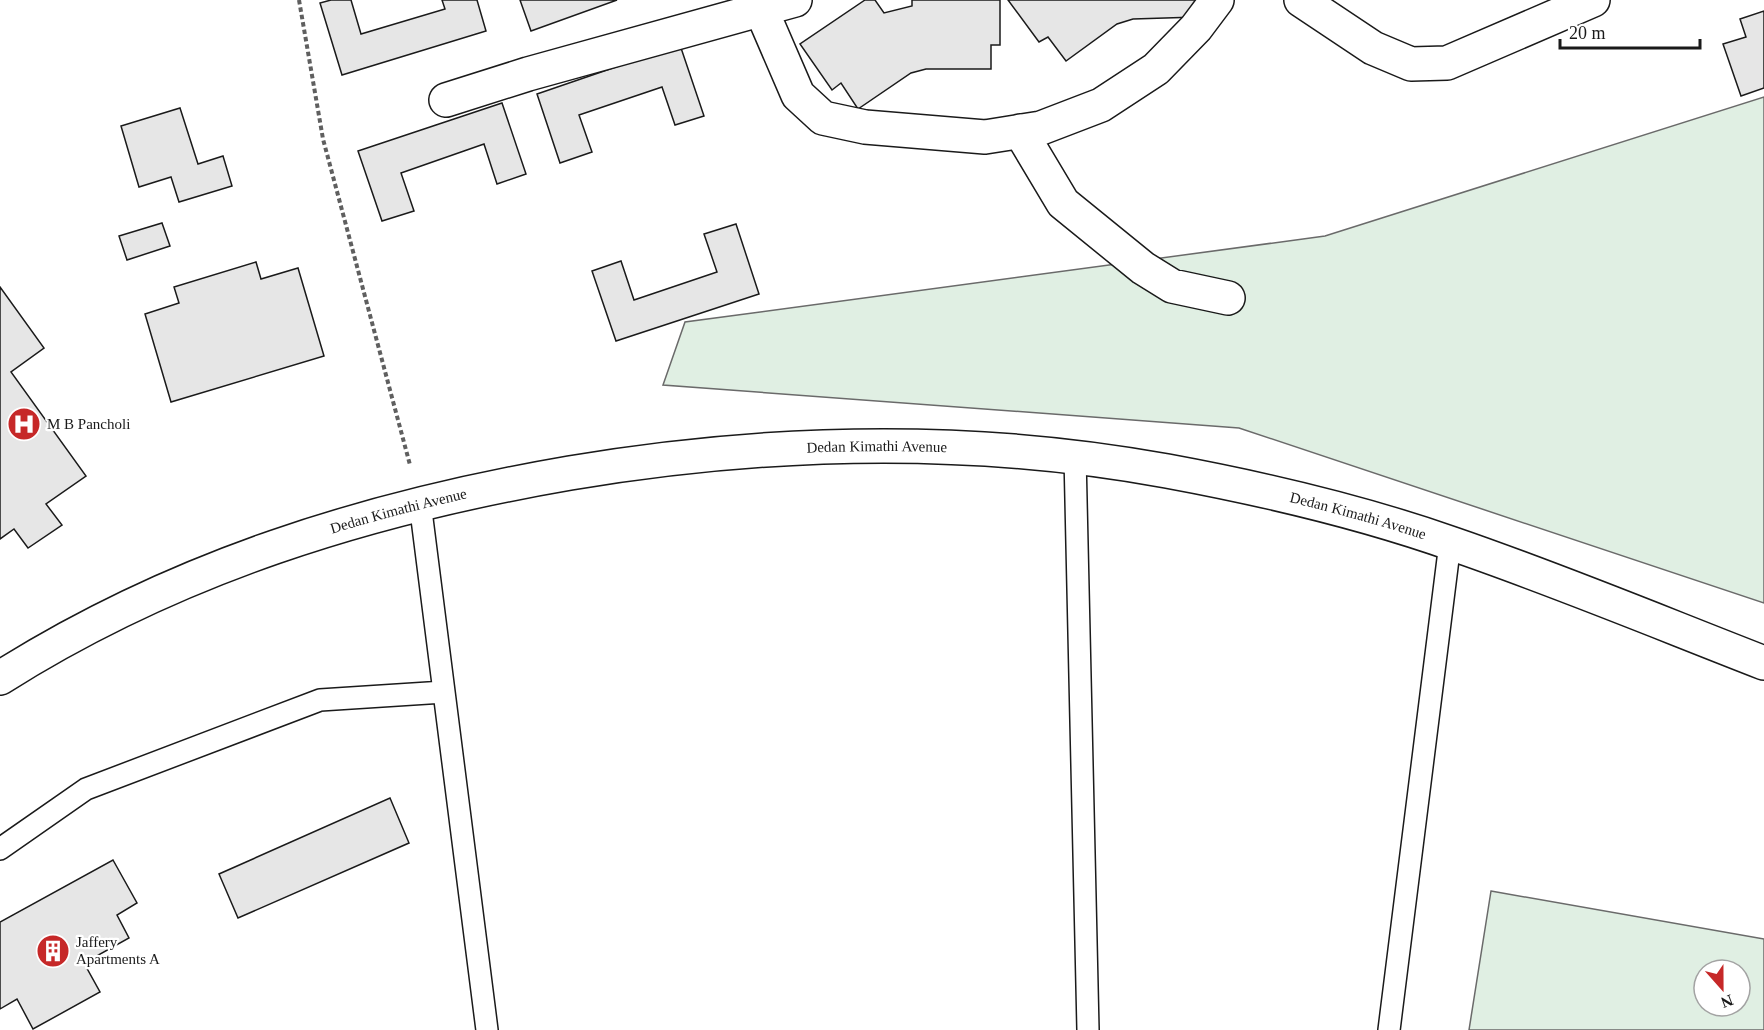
<svg xmlns="http://www.w3.org/2000/svg" width="1764" height="1030" viewBox="0 0 1764 1030" font-family="Georgia,serif">
<style>
.green{fill:#e0efe3;stroke:#6a6a6a;stroke-width:1.5;fill-rule:evenodd}
.building{fill:#e6e6e6;stroke:#1a1a1a;stroke-width:1.5}
.lines{fill:none;stroke-linecap:round;stroke-linejoin:round}
.service-casing{stroke:#1a1a1a;stroke-width:24}
.minor-casing{stroke:#1a1a1a;stroke-width:36}
.tertiary-casing{stroke:#1a1a1a;stroke-width:36}
.path{stroke:#5f5f5f;stroke-width:4;stroke-dasharray:4.5 3;stroke-linecap:butt}
.service{stroke:#fff;stroke-width:21}
.minor{stroke:#fff;stroke-width:33}
.tertiary{stroke:#fff;stroke-width:33}
.labels{text-anchor:middle;dominant-baseline:central;stroke-width:4.5;stroke-linejoin:round;paint-order:stroke}
.poi-label{font-size:15px;fill:#1a1a1a;stroke:#fff;text-anchor:start}
.street-label{font-size:15px;fill:#1a1a1a;stroke:#fff}
</style>
<rect width="100%" height="100%" fill="#fff"/>
<path class="green" d="M1764,97V603L1239,428L663,385L685,322L1325,236Z
M1491,891L1764,939V1030H1469ZM1704,970H1740V1006H1704Z"/>
<path class="building" d="M331,0H351L361,34L445,9L442,0H477L486,31L342,75L320,3Z
M520,0H617L531,31Z
M865,0H875L884,13L912,6V0H1000V45H991V69H926L911,73L858,109L841,83L832,90L800,44Z
M1008,0H1197V17L1133,19L1117,24L1066,61L1048,37L1039,42Z
M1764,11V88L1741,96L1723,44L1746,37L1740,19Z
M680,45L704,116L675,125L662,87L579,115L592,152L560,163L537,94Z
M502,103L526,174L497,184L484,144L401,173L414,211L382,221L358,151Z
M180,108L198,164L223,156L232,186L179,202L171,177L139,187L121,126Z
M162,223L170,246L127,260L119,236Z
M736,224L759,294L616,341L592,271L621,261L634,300L717,272L704,234Z
M256,262L261,279L298,268L324,356L171,402L145,314L179,303L174,287Z
M0,287L44,348L11,372L86,476L46,504L62,525L28,548L14,529L0,539Z
M390,798L409,843L238,918L219,874Z
M113,860L137,903L117,915L129,938L84,963L100,992L33,1029L17,999L0,1009V922Z"/>
<g class="lines">
<g class="service-casing">
<path id="service" d="M1075,456L1088,1030
M420,503L487,1030
M0,849L86,789L320,700L444,692
M1389,1030L1450,543"/>
</g>
<g class="minor-casing">
<path id="minor" d="M757,0L798,95L823,118L865,127L985,137L1041,128L1101,105L1156,69L1196,28L1217,0
M1301,0L1373,48L1411,64L1447,63L1593,0
M446,100L528,74L795,0
M1020,131L1063,203L1143,268L1172,286L1228,298"/>
</g>
<g class="tertiary-casing">
<g id="tertiary">
<path id="s1" d="M0,678C176,567 367,508 570,473C767,440 970,435 1167,471C1259,488 1365,513 1453,544C1558,580 1661,623 1764,663"/>
</g>
</g>
<path class="path" d="M299,0L323,139L410,465"/>
<use href="#service" class="service"/>
<use href="#minor" class="minor"/>
<use href="#tertiary" class="tertiary"/>
</g>
<defs>
<g id="hospital-disc" transform="scale(1.725)"><circle r="9.5" fill="#c62828" stroke="#fff"/><path d="M-5-5h3v3.5h4V-5h3V5h-3V1.5h-4V5h-3Z" fill="#fff"/></g>
<g id="building-disc" transform="scale(1.725)"><circle r="9.5" fill="#c62828" stroke="#fff"/><path d="M-4-6H4V6H1V3H-1V6H-4ZM-2.5-4.3h1.7v1.8h-1.7ZM.8-4.3h1.7v1.8H.8ZM-2.5-1h1.7V.8h-1.7ZM.8-1h1.7V.8H.8Z" fill="#fff"/></g>
</defs>
<g fill-rule="evenodd">
<use href="#hospital-disc" x="24" y="424"/>
<use href="#building-disc" x="53" y="951"/>
</g>
<g class="labels">
<g class="poi-label">
<text x="47" y="424">M B Pancholi</text>
<text x="76" y="942">Jaffery<tspan x="76" dy="17">Apartments A</tspan></text>
</g>
<g class="street-label">
<text stroke="none"><textPath href="#s1" startOffset="918">Dedan Kimathi Avenue</textPath></text>
<text stroke="none"><textPath href="#s1" startOffset="434">Dedan Kimathi Avenue</textPath></text>
<text stroke="none"><textPath href="#s1" startOffset="1406">Dedan Kimathi Avenue</textPath></text>
</g>
</g>
<g transform="translate(1722 988) rotate(159)"><circle r="28" fill="#ffffff" stroke="#a3a3a3" stroke-width="1.5"/>
<path d="M0-4.5L10 22L0 15L-10 22Z" fill="#c62828"/>
<text y="-9" font-size="16" font-weight="bold" text-anchor="middle" fill="#1a1a1a">N</text>
</g>
<path d="M1560 39v9h140v-9" fill="none" stroke="#1a1a1a" stroke-width="3"/>
<text x="1569" y="39" font-size="18" fill="#1a1a1a" stroke="#ffffff" stroke-width="4.5" paint-order="stroke">20 m</text>
</svg>
